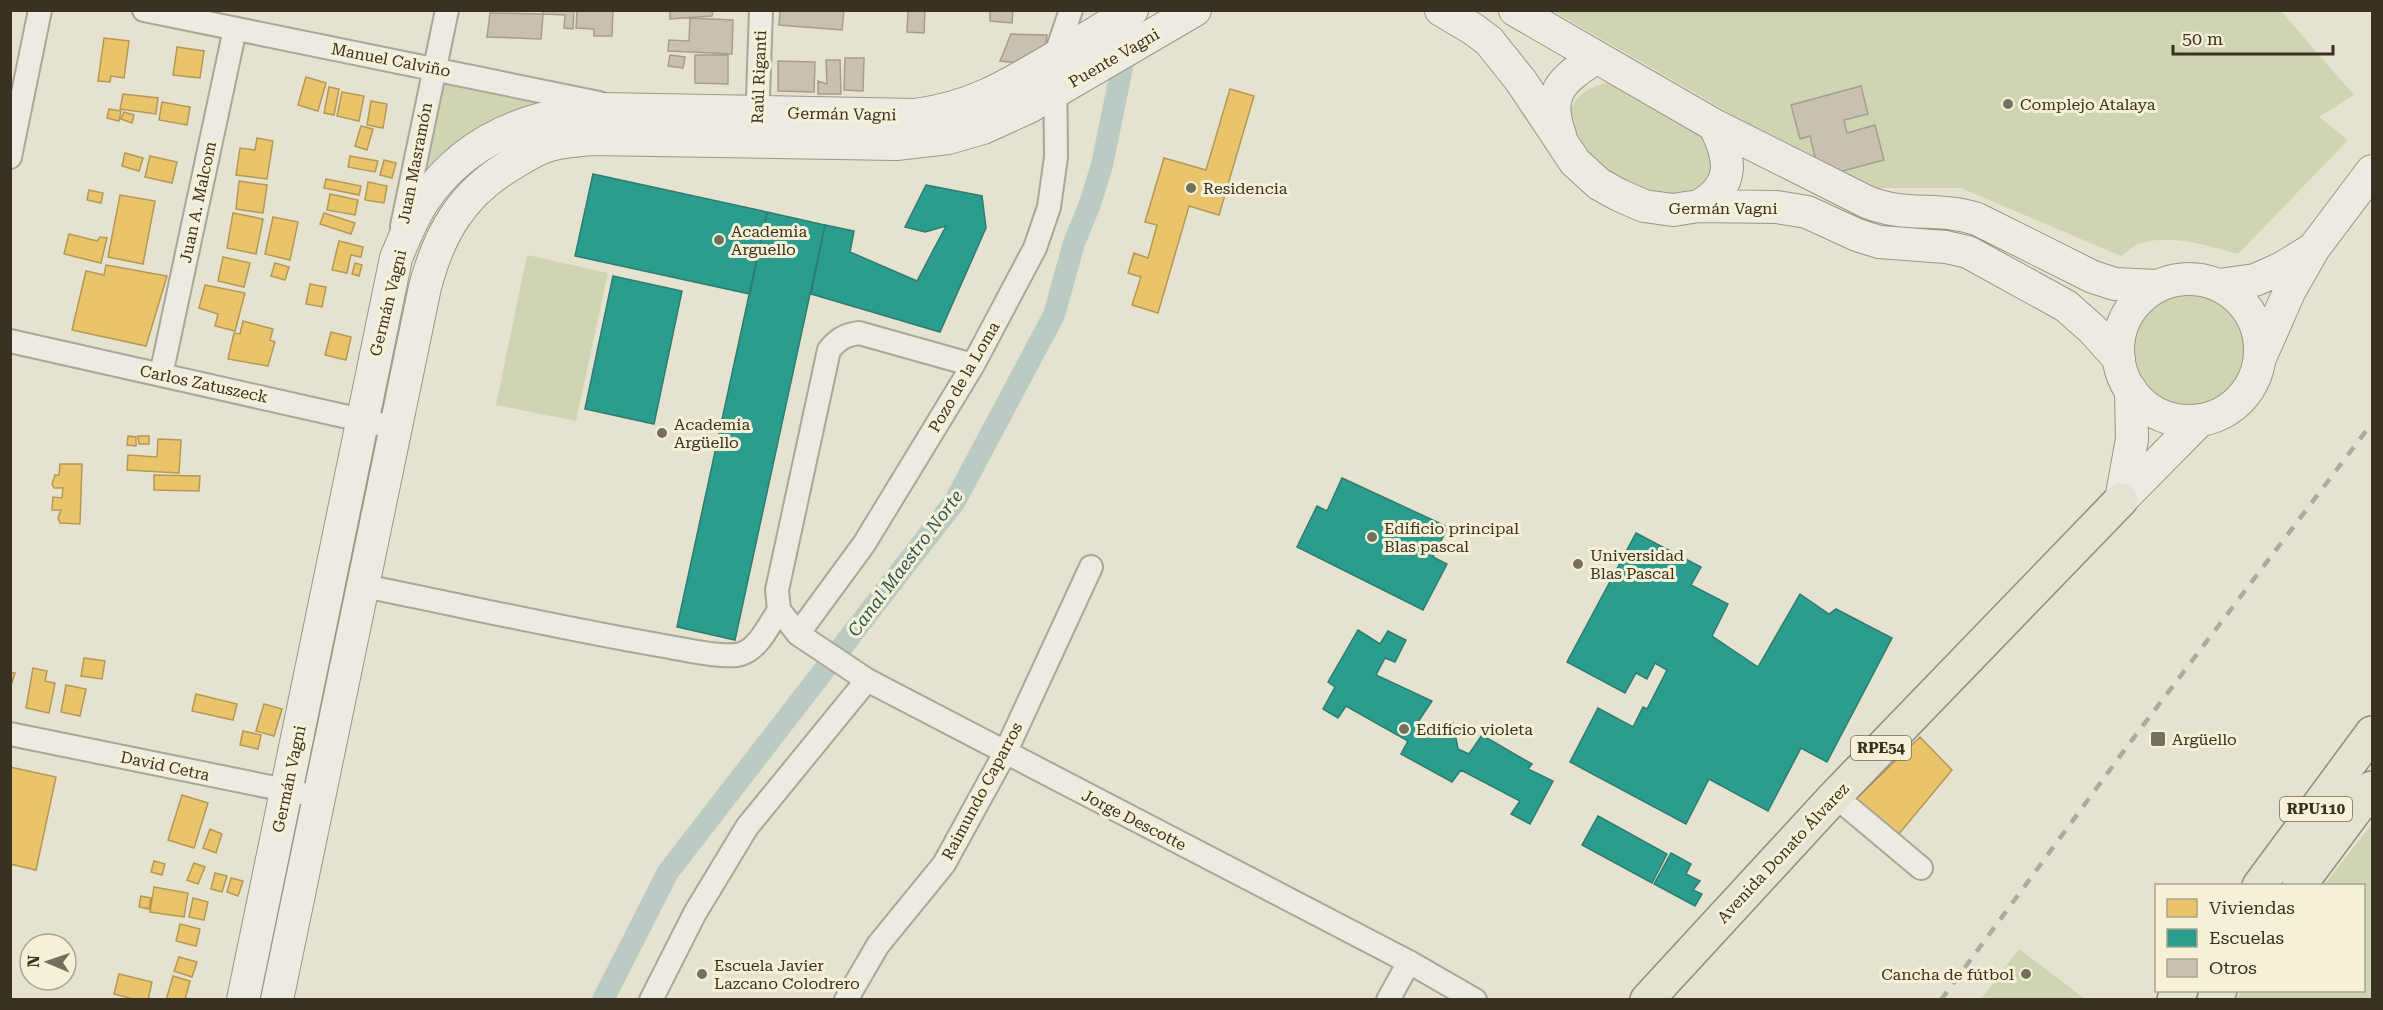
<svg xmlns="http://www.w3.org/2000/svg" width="2383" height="1010" viewBox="0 0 2383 1010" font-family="'Roboto Serif',serif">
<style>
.green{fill:#cfd5b3}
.homes{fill:#e9c46a;stroke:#b49854;stroke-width:1.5}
.schools{fill:#2a9d8f;stroke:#2e7d6e;stroke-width:1.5}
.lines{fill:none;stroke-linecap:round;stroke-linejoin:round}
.canal{stroke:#bbcbc3;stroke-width:22}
.building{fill:#c8c1b1;stroke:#a59e8f;stroke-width:1.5}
.street-casing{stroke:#aaa799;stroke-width:26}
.secondary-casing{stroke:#9a9688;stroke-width:34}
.primary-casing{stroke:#908c80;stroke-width:36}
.street{stroke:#edebe1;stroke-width:22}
.secondary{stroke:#edebe1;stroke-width:32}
.primary{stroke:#e4e2d3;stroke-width:33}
.rail{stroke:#adaba1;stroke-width:4.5;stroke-dasharray:10 10;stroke-linecap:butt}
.poi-dot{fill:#756f5e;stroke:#f4f1d7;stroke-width:2}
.labels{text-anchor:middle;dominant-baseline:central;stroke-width:6;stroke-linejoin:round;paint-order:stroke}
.shield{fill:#f4f1d7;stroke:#716b58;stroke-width:1.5}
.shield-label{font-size:15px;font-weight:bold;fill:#393121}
.street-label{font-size:16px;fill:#393121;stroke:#f4f1d7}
.poi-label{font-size:16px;fill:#393121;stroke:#f4f1d7;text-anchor:start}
.water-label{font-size:18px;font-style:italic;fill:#315458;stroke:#f4f1d7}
</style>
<rect width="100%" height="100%" fill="#e5e2d0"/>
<path class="green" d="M1553,11H2281L2354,95L2319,117L2348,140L2238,254C2207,245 2172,234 2141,243C2134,245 2127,252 2121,256L1961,188H1860Z
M439,80L574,104L414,199Z
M1613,82L1719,143L1711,190L1657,200L1585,159L1567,117C1574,95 1591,85 1613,82Z
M527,255L608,273L576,421L496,405Z
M2129 350a61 61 0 1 1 122 0a61 61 0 1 1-122 0Z
M2372,824V999H2236L2243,991L2364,990V886L2324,885Z
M2019,949L2085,999H1981Z"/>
<path class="homes" d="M104,38L129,41L124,78L111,76L110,82L98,81Z
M177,47L204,51L200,78L173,75Z
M306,77L326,83L318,111L298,105Z
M329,87L339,89L334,115L324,113Z
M1230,89L1254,96L1219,215L1189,206L1158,313L1132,305L1141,277L1128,273L1134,253L1148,258L1157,225L1145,222L1164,158L1206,170Z
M342,92L364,96L359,121L337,116Z
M123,94L158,98L156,114L120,109Z
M371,101L387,104L383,128L367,125Z
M162,102L190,107L187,125L159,120Z
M109,109L121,111L119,121L107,118Z
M124,112L134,115L132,123L121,119Z
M361,126L373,129L367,150L355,146Z
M257,138L273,141L267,179L236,175L240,148L255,150Z
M125,153L143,158L139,171L122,166Z
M150,156L177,162L172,183L145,177Z
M350,156L378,161L375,172L348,167Z
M384,160L396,163L392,178L380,175Z
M326,179L361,186L359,195L324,188Z
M239,181L267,185L263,213L236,209Z
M368,182L387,186L384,203L365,200Z
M89,190L103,193L101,203L87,200Z
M330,194L358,200L355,215L327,210Z
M120,195L155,201L143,264L108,257Z
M233,213L263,219L256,254L227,248Z
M324,213L355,223L351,234L320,224Z
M273,217L298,222L290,260L265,254Z
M69,234L97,241L100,237L107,238L101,263L64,254Z
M339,241L363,247L361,257L351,255L347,273L332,270Z
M223,257L250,263L244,287L218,281Z
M275,263L289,267L285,280L271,276Z
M355,263L362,265L359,276L352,274Z
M106,265L167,276L146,346L72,330L86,271L104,275Z
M310,284L326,287L322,307L306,304Z
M205,285L245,293L235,331L215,326L218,314L199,308Z
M243,321L273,329L270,340L275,342L268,366L228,359L234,333L240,334Z
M331,332L351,337L346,360L325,355Z
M128,436L136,437V446L127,445Z
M138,436H149V444H139Z
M158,439L181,440L179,473L127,470L128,455L157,457Z
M60,464H82L80,524L60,523L58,518L61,510H52L53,497L62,498L63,488H54L52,484L55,475H59Z
M154,475L200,476L199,491L154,490Z
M84,658L105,661L102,679L81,676Z
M33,668L47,671L45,681L55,683L49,713L26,708Z
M10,672L15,673L10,689Z
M66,685L86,689L80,716L61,712Z
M196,694L237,704L233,720L192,711Z
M264,704L282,709L274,736L256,731Z
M243,731L261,735L258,749L240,745Z
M1920,737L1952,770L1898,835L1856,799Z
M10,767L56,777L36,870L10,864Z
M182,795L208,803L194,848L168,840Z
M210,829L222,834L216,853L203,848Z
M154,861L165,864L162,875L151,872Z
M194,863L205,867L198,884L187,880Z
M215,873L227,876L222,892L211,889Z
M231,878L243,881L238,896L227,892Z
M154,887L188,893L184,917L150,912Z
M141,896L151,898L149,909L139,907Z
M193,898L208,902L204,920L189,917Z
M180,924L200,929L196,946L176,941Z
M179,957L197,962L192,977L174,971Z
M119,974L152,982L148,1000H137L114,994Z
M173,976L190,981L185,1000H166Z"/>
<path class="schools" d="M593,174L767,212L750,294L575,256Z
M926,185L982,196L986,228L940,332L811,294L825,225L854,231L850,252L917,281L946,226L925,232L905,227Z
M767,212L825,225L735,640L677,627Z
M613,276L682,291L654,424L585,409Z
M1342,478L1448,527L1433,557L1447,564L1423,610L1297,547L1317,506L1327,511Z
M1636,533L1701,567L1691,585L1728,604L1712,636L1758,667L1800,594L1829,614L1836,609L1892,638L1827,762L1801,748L1768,811L1709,779L1686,824L1570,762L1598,708L1633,727L1643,707L1647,709L1667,670L1655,663L1647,679L1636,673L1625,693L1567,662Z
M1358,630L1380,644L1388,631L1406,640L1395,662L1385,658L1376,675L1432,701L1416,725L1428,732L1453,723L1458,749L1469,754L1482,735L1532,764L1528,769L1553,781L1530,824L1511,814L1520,801L1461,770L1452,782L1401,754L1408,741L1346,706L1338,718L1323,709L1335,687L1328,682Z
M1598,816L1667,854L1652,883L1582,845Z
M1671,853L1691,864L1686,874L1700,881L1693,890L1702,894L1695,906L1654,884Z"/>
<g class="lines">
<path class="canal" d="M603,1000L668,872L955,501L1054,315L1074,243L1090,204L1102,165L1127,43"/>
</g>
<path class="building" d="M543,10H574L573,29L564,28L565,15L543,14Z
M577,10H613L612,36H594V29L576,28Z
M670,10H713L712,16L670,19Z
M780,10H844L842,30L779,25Z
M908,10H925L924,33L907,32Z
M990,10H1013L1012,23L990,21Z
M490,13L543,14L541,39L487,37Z
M690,18L733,20L732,54L668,51L669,40L689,41Z
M1011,34L1047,35L1046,44L1017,63L1000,61Z
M670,55L685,57L683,68L668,66Z
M695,55H728V84L695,83Z
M845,58H864L863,91L844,90Z
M826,60H840L841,94H818V81L827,84Z
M778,61L815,62L814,92L778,91Z
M1861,86L1868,114L1844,120L1847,133L1875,125L1884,160L1835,173L1816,161L1810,136L1800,139L1791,105Z"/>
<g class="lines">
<g class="street-casing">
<path id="street" d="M144,10L599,103
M757,126L761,10
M10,157L40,10
M402,226L447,10
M10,341L397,428
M973,365L859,333C845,335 838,339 829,350L777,590L779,610L798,634L867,680L1409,962L1475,1000
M161,375L235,29
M364,586C464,606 564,629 664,646C682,649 725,659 741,654C759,648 769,625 779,610
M798,634L864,544L925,444L973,365L1035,248L1049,207L1056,157L1055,57L1071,10
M10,734L300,793
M1835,796L1921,868
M651,1000L695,913L747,827L867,680
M846,1000L878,945L944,864L1005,753L1091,567
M1388,1000L1409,962"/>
</g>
<g class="secondary-casing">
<path id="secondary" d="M1441,10L1473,29L1489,41L1521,81L1575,162L1599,184L1619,195L1644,206L1673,210L1699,206L1777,207L1807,212L1857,235L1879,242L1946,247L1968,252L2066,306L2092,329L2119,359
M1515,10L1714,125L1867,202C1906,218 1939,206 1977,219L2093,277L2115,284L2158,286
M1560,135C1544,92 1563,80 1596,57
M1699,206C1736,185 1731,158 1714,125
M2118 350a71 71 0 1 1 142 0a71 71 0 1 1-142 0Z
M2219,285L2255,280L2282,268L2313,249
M2260,358L2290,290L2314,248L2372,171
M2121,500L2200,420
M2121,500L2132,439L2131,390
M243,1000L396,258C404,239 412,218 424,200C466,138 531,114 603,109L915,115C971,108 1007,86 1054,58C1080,42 1106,27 1132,10
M277,1000L425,287C439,234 461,195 509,166C522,158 535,149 550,145C563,141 578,141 591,139L896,144L948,138L983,128L1029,107L1195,10"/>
</g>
<g class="primary-casing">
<path id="primary" d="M2259,886L2372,733
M2299,886L2372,788
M1647,1000L1835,796L2121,500
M2174,1000L2181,990
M2214,1000L2220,990"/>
</g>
<use href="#street" class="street"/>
<use href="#secondary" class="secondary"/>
<use href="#primary" class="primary"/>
<path class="rail" d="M1941,1000L2126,748L2372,423"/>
</g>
<g class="poi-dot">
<circle cx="2008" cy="104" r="6"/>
<circle cx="1191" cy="188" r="6"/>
<circle cx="719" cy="240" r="6"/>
<circle cx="662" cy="433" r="6"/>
<circle cx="1372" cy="537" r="6"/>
<circle cx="1578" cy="564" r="6"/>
<circle cx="1404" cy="729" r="6"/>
<rect x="2150" y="731" width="16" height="16" rx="3"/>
<circle cx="702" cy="974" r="6"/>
<circle cx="2026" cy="974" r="6"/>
</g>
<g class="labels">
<g class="shield">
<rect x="1851" y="736" width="60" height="24" rx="4.5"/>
<rect x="2280" y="797" width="72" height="24" rx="4.5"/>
</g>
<g class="shield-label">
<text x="1881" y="748">RPE54</text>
<text x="2316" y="809">RPU110</text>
</g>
<g class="street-label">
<text transform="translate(1114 58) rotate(-30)">Puente Vagni</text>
<text transform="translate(391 60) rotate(11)">Manuel Calviño</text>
<text transform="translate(759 77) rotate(-88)">Raúl Riganti</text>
<text transform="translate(842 114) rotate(1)">Germán Vagni</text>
<text transform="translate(415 163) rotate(-79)">Juan Masramón</text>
<text transform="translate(198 202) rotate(-78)">Juan A. Malcom</text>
<text x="1723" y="208">Germán Vagni</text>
<text transform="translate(388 303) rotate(-76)">Germán Vagni</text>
<text transform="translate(964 377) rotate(-60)">Pozo de la Loma</text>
<text transform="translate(204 384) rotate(12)">Carlos Zatuszeck</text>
<text transform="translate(165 766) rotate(12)">David Cetra</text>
<text transform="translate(289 779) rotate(-78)">Germán Vagni</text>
<text transform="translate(982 791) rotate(-62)">Raimundo Caparros</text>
<text transform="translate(1134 820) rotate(27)">Jorge Descotte</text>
<text transform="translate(1783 853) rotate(-47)">Avenida Donato Álvarez</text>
</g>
<g class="poi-label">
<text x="2020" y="104">Complejo Atalaya</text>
<text x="1203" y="188">Residencia</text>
<text x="731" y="231">Academia<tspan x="731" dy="18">Arguello</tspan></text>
<text x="674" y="424">Academia<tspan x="674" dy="18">Argüello</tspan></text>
<text x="1384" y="528">Edificio principal<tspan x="1384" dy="18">Blas pascal</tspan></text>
<text x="1590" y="555">Universidad<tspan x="1590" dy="18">Blas Pascal</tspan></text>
<text x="1416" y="729">Edificio violeta</text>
<text x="2172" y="739">Argüello</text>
<text x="714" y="965">Escuela Javier<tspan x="714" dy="18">Lazcano Colodrero</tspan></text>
<text x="2014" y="974" text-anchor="end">Cancha de fútbol</text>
</g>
<g class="water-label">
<text transform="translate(905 563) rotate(-53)">Canal Maestro Norte</text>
</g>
</g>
<rect width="2383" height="1010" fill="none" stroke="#393121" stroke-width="24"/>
<rect x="2155" y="884" width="210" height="108" fill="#f4f1d7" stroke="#a9a48e" stroke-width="1.5"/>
<rect x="2167" y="899" width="30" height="18" fill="#e9c46a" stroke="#a9a48e" stroke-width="1.5"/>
<text x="2209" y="914" font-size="18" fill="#393121">Viviendas</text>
<rect x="2167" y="929" width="30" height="18" fill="#2a9d8f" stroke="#a9a48e" stroke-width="1.5"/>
<text x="2209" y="944" font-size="18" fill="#393121">Escuelas</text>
<rect x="2167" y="959" width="30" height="18" fill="#c8c1b1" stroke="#a9a48e" stroke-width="1.5"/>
<text x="2209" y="974" font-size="18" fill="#393121">Otros</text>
<g transform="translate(48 962) rotate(272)"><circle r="28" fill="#f4f1d7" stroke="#a9a48e" stroke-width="1.5"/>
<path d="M0-4.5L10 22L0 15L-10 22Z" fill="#756f5e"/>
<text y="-9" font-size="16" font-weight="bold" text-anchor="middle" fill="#393121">N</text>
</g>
<path d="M2173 45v9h160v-9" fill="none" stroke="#393121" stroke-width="3"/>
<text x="2182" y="45" font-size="18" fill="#393121" stroke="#f4f1d7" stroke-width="4.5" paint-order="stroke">50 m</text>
</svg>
